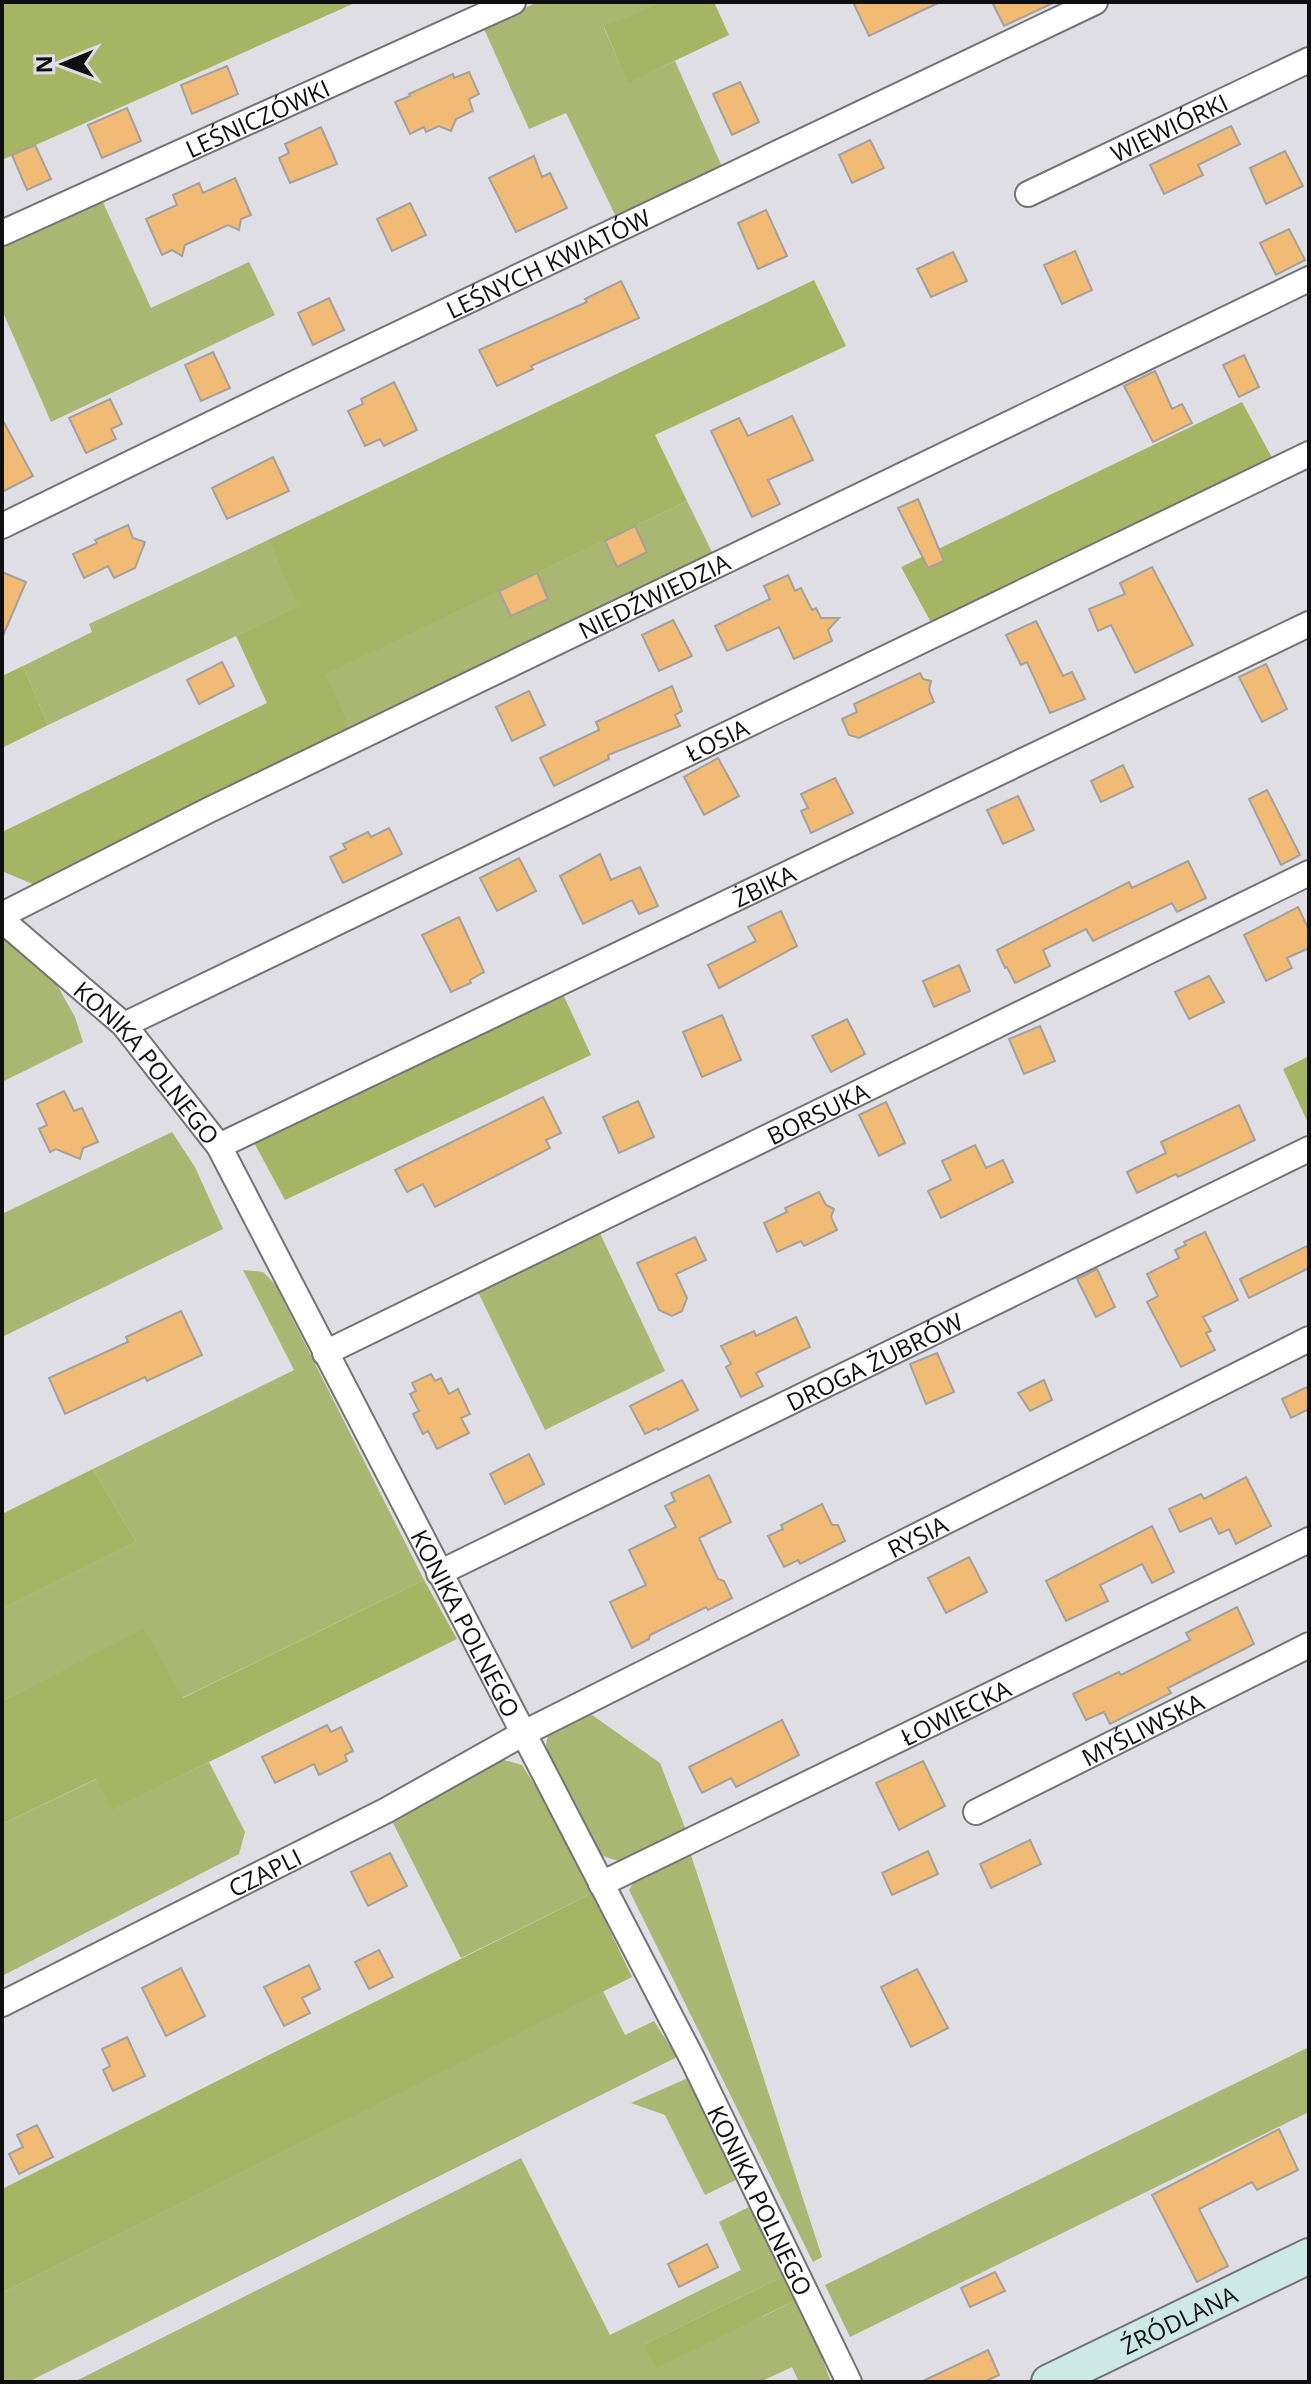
<svg xmlns="http://www.w3.org/2000/svg" width="1311" height="2384" viewBox="0 0 1311 2384" font-family="'Open Sans',sans-serif">
<style>
.green{fill:#a9b773}
.forest{fill:#a5b564}
.building{fill:#f0ba75;stroke:#a4a09c;stroke-width:2}
.lines{fill:none;stroke-linecap:round;stroke-linejoin:round}
.minor-casing{stroke:#737378;stroke-width:28}
.secondary-casing{stroke:#737378;stroke-width:38}
.minor{stroke:#fff;stroke-width:24}
.secondary{stroke:#cce9e6;stroke-width:34}
.labels{text-anchor:middle;dominant-baseline:central;stroke-width:6;stroke-linejoin:round;paint-order:stroke}
.street-label{font-size:24px;fill:#0f0f11;stroke:#dedee4}
</style>
<rect width="100%" height="100%" fill="#dedee4"/>
<path class="green" d="M538,2H660L604,28L628,82L675,61L724,171L618,221L566,113L529,129L483,27Z
M101,198L151,308L249,262L275,315L51,422L2,310V244Z
M687,501L714,556L353,732L324,675Z
M268,540L299,606L48,725L23,666L92,632L89,624Z
M2,936L53,978L75,1017L83,1042L2,1082Z
M172,1132L195,1167L223,1229L2,1337V1214Z
M598,1229L665,1371L545,1430L476,1288Z
M243,1270L263,1272L275,1284L424,1580L182,1698L144,1630L2,1701V1609L136,1542L93,1469L294,1370Z
M585,1710L660,1763L687,1833L624,1863L600,1855L550,1762L546,1744L549,1730Z
M504,1760L522,1765L562,1829L592,1893L461,1958L393,1823L491,1762Z
M209,1762L245,1832L239,1854L2,1976V1824L97,1779L113,1809Z
M690,1852L822,2257L813,2262L629,1890L635,1880Z
M603,1991L625,2035L654,2021L677,2057L28,2382H2V2293Z
M1309,2047V2112L850,2337L825,2285Z
M688,2078L740,2178L705,2195L665,2115L631,2103Z
M521,2158L610,2335L741,2270L719,2222L753,2205L788,2274L643,2345L764,2316L800,2298L831,2382H799L792,2367L760,2382H74Z"/>
<path class="forest" d="M2,2H357L2,160Z
M660,2H714L729,35L628,83L604,27Z
M814,280L846,346L655,435L687,501L325,675L353,732L37,886L2,871V832L267,703L236,636L298,606L268,540Z
M1242,402L1275,463L934,628L901,567Z
M23,666L48,725L2,748V676Z
M561,990L591,1055L285,1200L251,1137Z
M1309,1056V1125L1283,1069Z
M93,1469L136,1542L2,1609V1514Z
M424,1580L457,1639L112,1810L96,1779L2,1824V1701L144,1629L183,1698Z
M592,1893L632,1977L2,2293V2189Z
M788,2274L800,2298L657,2368L643,2345Z"/>
<path class="building" d="M853,2H940L869,36Z
M992,2H1055L1004,26Z
M227,66L238,94L192,114L181,85Z
M469,72L479,94L469,99L473,111L456,119L451,131L439,126L426,132L424,127L410,134L395,102L410,96L409,94L453,74L454,78Z
M740,82L759,122L732,135L713,94Z
M127,108L141,141L102,158L88,125Z
M1231,126L1240,144L1198,165L1203,175L1164,194L1150,165Z
M321,127L337,164L290,183L279,158L289,153L285,144Z
M870,140L884,168L852,183L839,155Z
M35,145L51,179L27,190L12,155Z
M1285,151L1303,186L1266,204L1250,168Z
M534,156L542,177L550,173L567,208L516,232L489,178Z
M235,178L251,215L241,219L239,230L228,225L185,245L182,256L172,250L162,255L146,219L177,205L173,195L199,183L203,193Z
M410,203L426,235L392,251L377,219Z
M766,210L787,256L758,269L738,223Z
M1289,229L1305,260L1276,275L1260,243Z
M1075,251L1092,290L1062,304L1044,265Z
M953,252L967,281L931,297L917,269Z
M621,281L639,318L531,366L533,369L497,386L479,350L587,302L585,299Z
M329,298L344,330L313,345L298,313Z
M213,352L230,388L201,401L185,365Z
M1244,355L1259,387L1239,397L1223,365Z
M1155,371L1172,409L1182,404L1192,423L1153,442L1124,386Z
M394,382L417,430L384,446L380,439L365,446L348,411L363,404L361,399Z
M110,399L122,424L111,429L116,439L86,453L69,418Z
M792,416L813,460L768,480L780,504L752,517L711,431L739,418L748,436Z
M2,419L33,476L2,492Z
M273,457L289,491L227,519L212,488Z
M918,499L944,561L928,568L898,508Z
M128,525L133,538L145,542L135,568L114,578L108,566L84,578L73,554L97,543L95,540Z
M635,526L647,552L617,567L605,541Z
M1152,567L1193,645L1135,673L1111,625L1098,631L1089,609L1125,594L1120,583Z
M2,572L26,582L2,638Z
M537,573L548,599L511,616L499,591Z
M788,575L795,591L801,588L812,610L816,608L821,618H839L828,630L832,641L794,659L779,627L727,651L715,626L770,599L764,586Z
M673,620L692,656L659,671L642,635Z
M1036,621L1063,676L1072,672L1085,699L1050,713L1027,662L1021,665L1006,635Z
M222,662L234,686L199,704L187,680Z
M1266,664L1287,709L1262,722L1239,677Z
M920,673L923,679L931,681L929,690L934,702L859,738L849,735L842,719L857,712L854,704Z
M672,686L682,711L675,715L680,726L608,755L609,759L554,786L540,758L599,730L596,722Z
M529,691L545,725L512,741L496,707Z
M718,758L739,796L704,815L684,777Z
M1123,765L1133,787L1101,802L1091,781Z
M835,778L853,813L811,833L801,811L808,808L801,794Z
M1267,790L1300,855L1281,865L1249,799Z
M1018,796L1034,830L1003,844L987,810Z
M389,828L402,854L343,883L330,857L346,849L343,844L368,832L371,837Z
M600,854L611,880L640,867L658,906L639,914L632,900L583,924L560,876Z
M519,858L536,891L497,911L480,878Z
M1188,861L1206,898L1177,912L1172,903L1093,941L1086,929L1043,950L1050,966L1015,983L1007,967L1005,968L997,950L1129,882L1132,888Z
M1298,907L1309,930V948L1287,958L1292,968L1266,981L1244,935Z
M781,911L797,946L719,988L708,965L756,941L748,927Z
M459,917L484,972L470,980L471,983L451,992L422,935Z
M959,965L970,991L934,1007L923,981Z
M1209,976L1224,1002L1189,1019L1175,992Z
M722,1015L741,1060L702,1077L683,1032Z
M847,1019L865,1054L831,1072L812,1036Z
M1040,1026L1055,1061L1024,1074L1009,1039Z
M64,1091L74,1111L82,1108L98,1142L83,1148L80,1159L56,1149L50,1152L39,1129L47,1125L37,1104Z
M543,1097L561,1133L546,1140L550,1148L435,1207L423,1184L407,1192L395,1170Z
M638,1101L654,1137L619,1153L603,1117Z
M886,1102L905,1143L879,1156L859,1115Z
M1239,1105L1255,1140L1178,1177L1176,1174L1137,1193L1127,1172L1166,1153L1161,1142Z
M975,1145L986,1168L1003,1160L1013,1182L941,1218L928,1191L951,1180L942,1161Z
M819,1192L826,1205L834,1209L831,1217L837,1230L804,1246L801,1241L777,1252L764,1223L787,1212L785,1208Z
M1205,1232L1238,1300L1203,1317L1211,1331L1206,1333L1215,1350L1181,1367L1147,1302L1158,1296L1147,1274L1179,1258L1175,1250L1186,1245L1184,1242Z
M695,1237L706,1260L676,1274L687,1298L682,1311L672,1316L659,1310L637,1263Z
M1309,1245V1268L1249,1298L1240,1279Z
M1097,1269L1115,1307L1096,1317L1077,1279Z
M181,1311L202,1355L147,1381L145,1377L65,1414L49,1378L128,1342L126,1337Z
M796,1317L810,1347L756,1373L763,1386L741,1397L726,1367L731,1364L721,1346L754,1331L756,1336Z
M937,1353L954,1392L926,1404L910,1364Z
M431,1374L435,1381L441,1378L449,1394L458,1389L470,1414L461,1418L469,1433L437,1449L428,1431L423,1434L413,1414L419,1411L410,1394L416,1391L412,1383Z
M682,1380L698,1410L658,1430L657,1428L645,1434L630,1406Z
M1044,1380L1052,1400L1030,1411L1018,1393Z
M1309,1386V1409L1291,1418L1282,1399Z
M529,1454L544,1484L505,1504L490,1474Z
M709,1475L731,1522L699,1538L718,1579L724,1581L732,1598L708,1610L706,1607L650,1635L649,1639L632,1648L610,1602L646,1585L629,1550L676,1527L665,1506L675,1501L671,1493Z
M1246,1477L1271,1526L1236,1544L1229,1529L1219,1534L1211,1518L1180,1532L1169,1509L1201,1494L1204,1499Z
M822,1504L832,1525H838L845,1541L800,1564L798,1560L784,1567L768,1536L783,1529L781,1525Z
M1152,1526L1174,1572L1152,1583L1142,1564L1100,1585L1108,1601L1066,1621L1046,1581Z
M969,1557L987,1592L946,1613L928,1578Z
M1237,1607L1254,1644L1168,1688L1171,1693L1110,1724L1104,1712L1086,1720L1073,1694L1119,1672L1121,1675L1190,1640L1186,1633Z
M782,1720L799,1755L736,1787L731,1778L702,1793L689,1767Z
M327,1725L331,1732L341,1727L353,1751L345,1755L347,1761L319,1775L314,1764L275,1783L262,1757Z
M923,1761L945,1806L899,1830L876,1783Z
M1030,1840L1041,1864L991,1888L980,1864Z
M928,1851L938,1874L892,1895L882,1873Z
M390,1853L407,1886L368,1906L351,1872Z
M379,1950L393,1977L369,1989L355,1962Z
M309,1965L320,1989L302,1998L310,2013L284,2026L264,1987Z
M181,1968L205,2016L166,2036L142,1988Z
M917,1969L948,2028L911,2047L881,1987Z
M127,2037L145,2076L113,2091L103,2070L110,2066L102,2049Z
M37,2125L53,2157L19,2174L9,2154L23,2147L17,2135Z
M1279,2129L1298,2170L1257,2190L1252,2182L1199,2209L1228,2266L1197,2282L1152,2195Z
M707,2244L718,2267L679,2287L668,2264Z
M995,2272L1005,2291L970,2307L961,2288Z
M988,2350L999,2375L984,2382H921Z"/>
<g class="lines">
<g class="minor-casing">
<g id="minor">
<path id="s1" d="M1028,194L1309,60"/>
<path id="s2" d="M2,233L513,2"/>
<path id="s3" d="M2,526L291,385L1095,2"/>
<path id="s4" d="M2,915L209,810L1309,279"/>
<path id="s5" d="M2,920L124,1025L219,1146L693,2060L849,2382"/>
<path id="s6" d="M124,1025L1309,454"/>
<path id="s7" d="M219,1146L1309,624"/>
<path id="s8" d="M325,1353C652,1192 982,1034 1309,873"/>
<path id="s9" d="M439,1573L1309,1149"/>
<path id="s10" d="M976,1812L1309,1645"/>
<path id="s11" d="M601,1884L1309,1540"/>
<path id="s12" d="M2,2004L387,1810L524,1733L1309,1339"/>
</g>
</g>
<g class="secondary-casing">
<g id="secondary">
<path id="s13" d="M1049,2382L1309,2256"/>
</g>
</g>
<use href="#minor" class="minor"/>
<use href="#secondary" class="secondary"/>
</g>
<g class="labels">
<g class="street-label">
<text stroke="none"><textPath href="#s2" startOffset="280">LEŚNICZÓWKI</textPath></text>
<text stroke="none"><textPath href="#s1" startOffset="156">WIEWIÓRKI</textPath></text>
<text stroke="none"><textPath href="#s3" startOffset="606">LEŚNYCH KWIATÓW</textPath></text>
<text stroke="none"><textPath href="#s4" startOffset="726">NIEDŹWIEDZIA</textPath></text>
<text stroke="none"><textPath href="#s6" startOffset="658">ŁOSIA</textPath></text>
<text stroke="none"><textPath href="#s7" startOffset="604">ŻBIKA</textPath></text>
<text stroke="none"><textPath href="#s5" startOffset="204">KONIKA POLNEGO</textPath></text>
<text stroke="none"><textPath href="#s8" startOffset="548">BORSUKA</textPath></text>
<text stroke="none"><textPath href="#s9" startOffset="484">DROGA ŻUBRÓW</textPath></text>
<text stroke="none"><textPath href="#s12" startOffset="1028">RYSIA</textPath></text>
<text stroke="none"><textPath href="#s5" startOffset="852">KONIKA POLNEGO</textPath></text>
<text stroke="none"><textPath href="#s11" startOffset="394">ŁOWIECKA</textPath></text>
<text stroke="none"><textPath href="#s10" startOffset="186">MYŚLIWSKA</textPath></text>
<text stroke="none"><textPath href="#s12" startOffset="294">CZAPLI</textPath></text>
<text stroke="none"><textPath href="#s5" startOffset="1500">KONIKA POLNEGO</textPath></text>
<text stroke="none"><textPath href="#s13" startOffset="144">ŹRÓDLANA</textPath></text>
</g>
</g>
<rect width="1311" height="2384" fill="none" stroke="#0f0f11" stroke-width="8"/>
<g transform="translate(64 64) rotate(269)" stroke="#dedee4" stroke-width="6" paint-order="stroke">
<path d="M0-6L14 30L0 20L-14 30Z" fill="#0f0f11"/>
<text y="-12" font-size="22" font-weight="bold" text-anchor="middle" fill="#0f0f11">N</text>
</g>
</svg>
